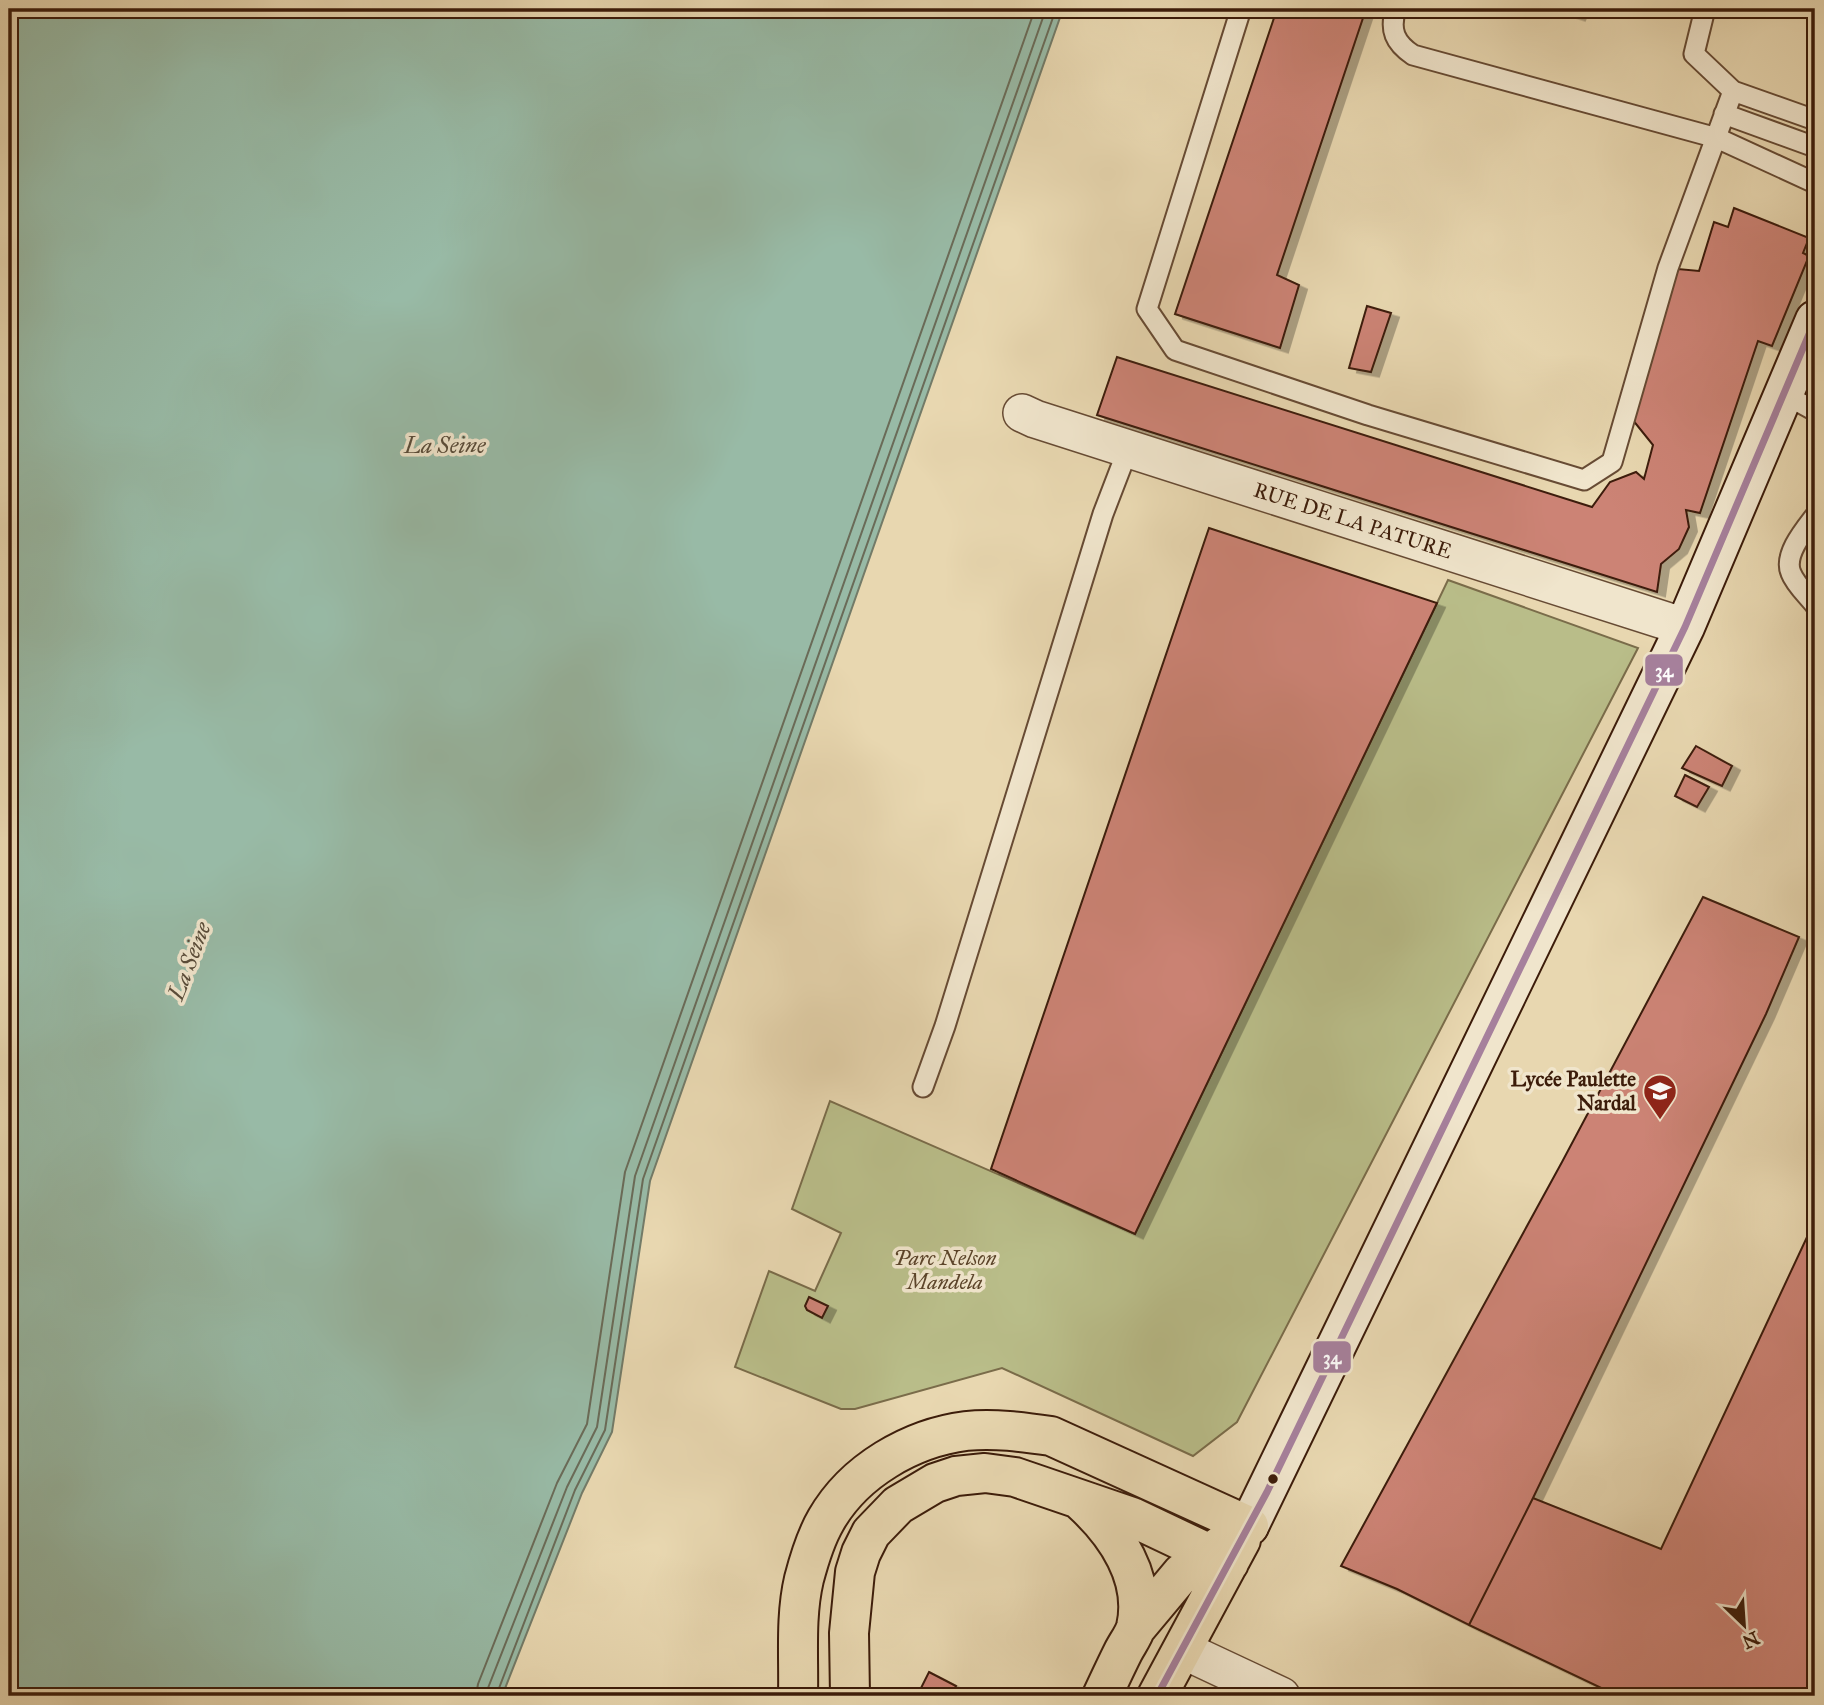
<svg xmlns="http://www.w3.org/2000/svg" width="1824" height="1705" viewBox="0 0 1824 1705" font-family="'IM FELL Great Primer',serif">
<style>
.green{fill:#b9bd89;stroke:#7a6c4a;stroke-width:2}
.water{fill:#98baa6;stroke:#737b68;stroke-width:2}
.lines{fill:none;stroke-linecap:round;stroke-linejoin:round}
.shore{stroke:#6a6b58;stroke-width:2}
.building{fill:#cc8375;stroke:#3c1c0a;stroke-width:2;filter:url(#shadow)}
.lane-casing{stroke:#674b34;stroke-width:23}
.street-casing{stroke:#674b34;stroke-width:40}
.secondary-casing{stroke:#3c1c0a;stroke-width:42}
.primary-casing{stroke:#3c1c0a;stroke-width:42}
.lane{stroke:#f0e5cc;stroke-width:19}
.street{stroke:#f0e5cc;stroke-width:37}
.secondary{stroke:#f0e5cc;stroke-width:38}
.primary{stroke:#e8d7b0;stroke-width:38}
.bus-1-casing{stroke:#f0e5cc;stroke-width:12}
.bus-1{stroke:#a6809c;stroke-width:7}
.bus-dot{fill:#3c1c0a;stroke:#f0e5cc;stroke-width:2.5}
.labels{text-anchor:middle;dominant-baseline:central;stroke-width:7;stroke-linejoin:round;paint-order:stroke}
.street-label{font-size:21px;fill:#3c1c0a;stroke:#f0e5cc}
.poi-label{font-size:21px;font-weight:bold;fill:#3c1c0a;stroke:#f0e5cc;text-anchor:end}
.park-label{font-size:21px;font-style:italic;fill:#5b442a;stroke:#f0e5cc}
.water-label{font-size:23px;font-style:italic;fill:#584b39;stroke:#f0e5cc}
.line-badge{stroke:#f0e5cc;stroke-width:2.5}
.badge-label{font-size:19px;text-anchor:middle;font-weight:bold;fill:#fff}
</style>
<defs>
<filter id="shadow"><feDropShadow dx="8" dy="4.5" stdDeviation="0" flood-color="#0004"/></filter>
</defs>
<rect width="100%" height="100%" fill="#e8d7b0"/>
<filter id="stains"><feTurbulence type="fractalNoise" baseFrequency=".00286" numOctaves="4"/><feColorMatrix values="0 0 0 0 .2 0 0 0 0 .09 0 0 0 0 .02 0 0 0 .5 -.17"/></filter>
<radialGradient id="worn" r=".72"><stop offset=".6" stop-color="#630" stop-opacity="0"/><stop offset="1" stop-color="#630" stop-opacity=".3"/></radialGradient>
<path class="green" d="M1448,580L1638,648L1237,1422L1193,1456L1002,1368L855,1409H841L735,1367L769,1271L815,1291L841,1233L792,1209L830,1101L1135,1234Z"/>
<path class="water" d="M9,9H1063L650,1181L612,1432L582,1493L502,1696H9Z"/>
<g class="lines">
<path class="shore" d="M476,1696L478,1684L557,1483L587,1424L625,1172L1035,9
M487,1696L488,1688L567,1487L597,1427L635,1176L1046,9
M496,1696L575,1490L605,1430L643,1179L1056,9"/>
</g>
<path class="building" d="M1277,9H1366L1277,275L1299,285L1280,348L1175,314Z
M1556,9H1580L1577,16Z
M1734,208L1809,238L1803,253L1809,256L1772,346L1758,341L1700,513L1686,510L1689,527L1679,549L1661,564L1657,592L1097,415L1117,357L1592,507L1610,482L1636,472L1644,479L1653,445L1632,419L1678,269L1699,271L1714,222L1728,227Z
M1367,306L1391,313L1371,372L1349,368Z
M1209,528L1437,603L1135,1234L991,1169Z
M1696,746L1732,766L1722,786L1682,768Z
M1685,775L1709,787L1697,807L1675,796Z
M1703,897L1799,937L1766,1014L1533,1498L1469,1625L1397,1589L1341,1566L1562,1162Z
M1815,1220V1678L1806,1696H1618L1469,1625L1533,1498L1661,1549Z
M809,1297L828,1306L822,1318L807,1310L805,1306Z
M929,1672L956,1686L951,1696H917Z"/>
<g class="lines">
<g class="lane-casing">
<path id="lane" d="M1241,9L1147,309L1175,350L1368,415L1584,480L1612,462L1668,268L1733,91
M1396,9C1389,30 1395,43 1413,55L1717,138L1815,183
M1705,9L1694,54L1733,91L1815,120
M1724,114L1815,147
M1784,394L1815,411
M1815,516C1805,529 1783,555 1791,573C1795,584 1808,596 1815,605
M923,1087L945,1026L1103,514L1128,449"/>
</g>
<g class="street-casing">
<g id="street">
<path id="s1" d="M1022,413L1035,419L1685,627"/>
<path d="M1183,1650L1281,1696"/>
</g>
</g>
<g class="secondary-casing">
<path id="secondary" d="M1249,1526L1685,627L1815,320"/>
</g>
<g class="primary-casing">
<path id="primary" d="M1082,1502C1116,1533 1147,1578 1136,1627C1134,1635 1127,1644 1123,1652C1116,1666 1109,1681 1102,1696
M1136,1628L1182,1573L1227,1541
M798,1696C799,1658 795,1617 804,1579C809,1560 816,1537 826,1520C854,1471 911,1438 966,1431C994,1428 1023,1432 1051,1436L1249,1526
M850,1696L849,1633L855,1572L861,1553L871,1533L898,1505L935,1483L956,1476L985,1473L1015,1477L1132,1517L1229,1563
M1157,1696L1241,1540"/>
</g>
<use href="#lane" class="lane"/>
<use href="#street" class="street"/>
<use href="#secondary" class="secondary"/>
<use href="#primary" class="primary"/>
<g class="bus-1-casing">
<path id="bus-1" d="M1157,1696L1267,1492L1685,627L1815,320"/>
</g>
<use href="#bus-1" class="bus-1"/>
</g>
<defs>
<g id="school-pin" transform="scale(1.75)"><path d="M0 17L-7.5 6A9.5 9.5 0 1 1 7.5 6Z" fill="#8f2418" stroke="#f0e5cc"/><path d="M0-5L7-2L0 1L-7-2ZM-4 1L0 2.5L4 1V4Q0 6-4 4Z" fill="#fff"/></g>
</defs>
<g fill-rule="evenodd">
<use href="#school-pin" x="1660" y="1091"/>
</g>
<circle class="bus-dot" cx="1273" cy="1479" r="6"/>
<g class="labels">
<g class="street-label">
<text stroke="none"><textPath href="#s1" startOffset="348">RUE DE LA PATURE</textPath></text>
</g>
<g class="poi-label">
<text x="1636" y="1079">Lycée Paulette<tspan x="1636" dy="24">Nardal</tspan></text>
</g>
<g class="park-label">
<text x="945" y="1258">Parc Nelson<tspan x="945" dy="24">Mandela</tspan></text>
</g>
<g class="water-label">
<text x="445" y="445">La Seine</text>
<text transform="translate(189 961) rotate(-69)">La Seine</text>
</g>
</g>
<g class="line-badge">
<rect x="1644" y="653" width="40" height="34" rx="7" fill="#a6809c"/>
<rect x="1312" y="1340" width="40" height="34" rx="7" fill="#a6809c"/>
</g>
<g class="badge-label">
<text x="1664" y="677">34</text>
<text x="1332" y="1364">34</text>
</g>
<rect width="1824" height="1705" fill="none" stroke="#e8d7b0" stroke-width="35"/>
<rect x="10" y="10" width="1803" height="1684" fill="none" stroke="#3c1c0a" stroke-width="3.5"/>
<rect x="18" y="18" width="1789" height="1670" fill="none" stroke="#3c1c0a" stroke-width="2"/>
<g transform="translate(1744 1625) rotate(155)" stroke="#f0e5cc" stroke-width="5" paint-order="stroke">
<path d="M0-5L12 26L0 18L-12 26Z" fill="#3c1c0a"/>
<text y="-10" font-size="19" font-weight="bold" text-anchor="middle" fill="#3c1c0a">N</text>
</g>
<rect width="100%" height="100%" filter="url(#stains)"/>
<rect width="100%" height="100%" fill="url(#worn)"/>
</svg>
